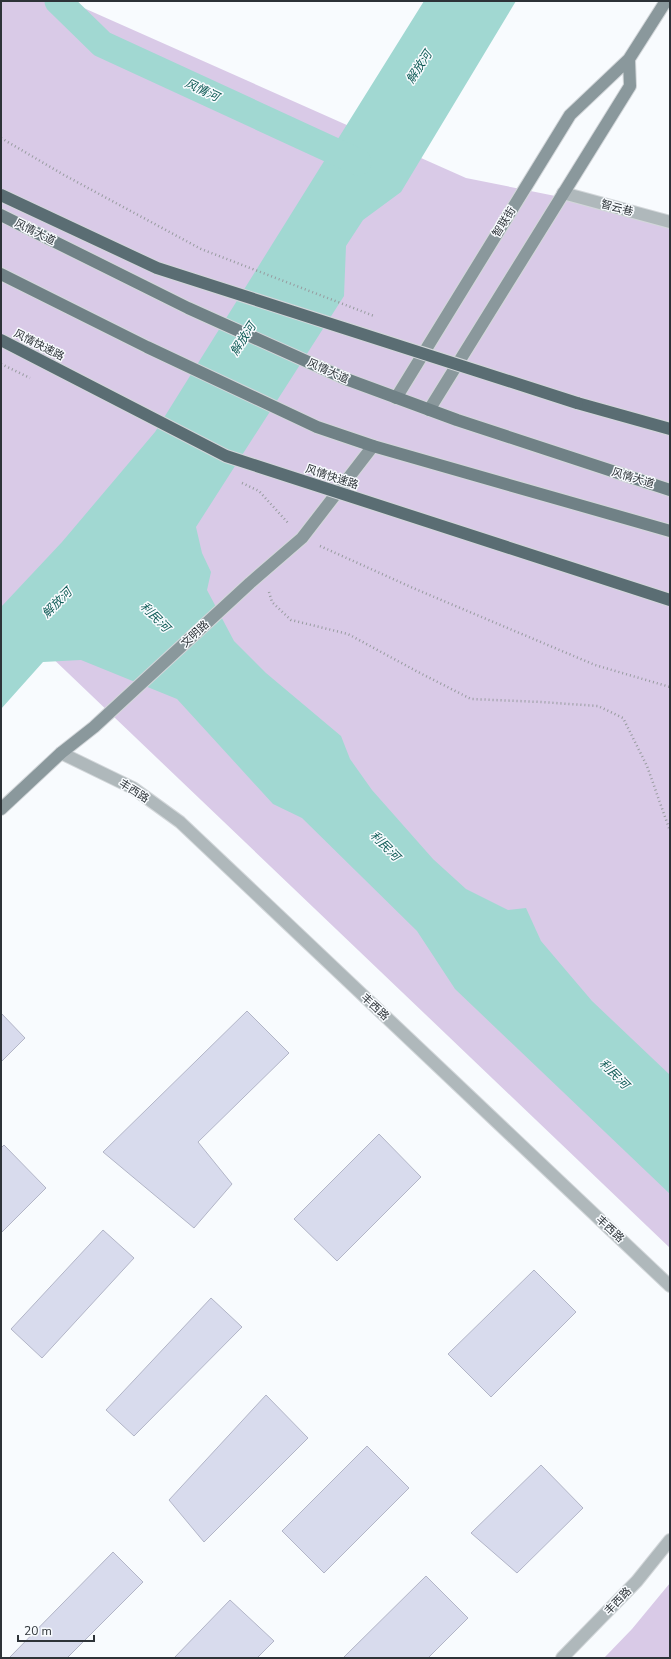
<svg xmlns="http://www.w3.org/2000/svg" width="671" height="1659" viewBox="0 0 671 1659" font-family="'Nunito Sans','Noto Sans SC',sans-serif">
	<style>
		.green { fill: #d9cae7 }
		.water { fill: #a1d8d2 }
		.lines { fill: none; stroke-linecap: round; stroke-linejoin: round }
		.canal { stroke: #a1d8d2; stroke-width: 27 }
		.building { fill: #d8dbed; stroke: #b2b5c7 }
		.street-casing { stroke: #d3d7da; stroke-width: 14 }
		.secondary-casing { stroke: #d3d7da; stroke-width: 14 }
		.primary-casing { stroke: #d3d7da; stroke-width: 14 }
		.highway-casing { stroke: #d3d7da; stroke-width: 14 }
		.path { stroke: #979b9f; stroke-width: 2.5; stroke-dasharray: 1 3; stroke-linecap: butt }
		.street { stroke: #afb8bb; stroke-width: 12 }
		.secondary { stroke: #8a989c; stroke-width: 12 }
		.primary { stroke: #708186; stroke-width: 12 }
		.highway { stroke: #5a6d73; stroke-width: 12 }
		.highway-bridge-casing { stroke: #d3d7da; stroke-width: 14; stroke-linecap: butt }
		.highway-bridge { stroke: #5a6d73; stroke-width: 12 }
		.labels { text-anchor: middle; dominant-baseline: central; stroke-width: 3; stroke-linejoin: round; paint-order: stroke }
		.street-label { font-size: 11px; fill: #2d3338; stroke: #f8fbfe }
		.water-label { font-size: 12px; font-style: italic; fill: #0f5b56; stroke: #f8fbfe }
	</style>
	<rect width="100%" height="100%" fill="#f8fbfe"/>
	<path class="green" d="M1,1h67l398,177 204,41v1029l-669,-639z
		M670,1583v75h-66l28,-29z"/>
	<path class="water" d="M424,1h92l-115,191 -38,28 -17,26 -2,50 -148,231 6,26 9,19 -4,18 27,51 32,32 75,63 9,23 22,31 61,69 33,30 42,21 18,-2 15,33 51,60 78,74v119l-215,-205 -38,-58 -115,-113 -29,-14 -96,-105 -96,-39 -38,2 -42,47v-102l61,-65 93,-110z"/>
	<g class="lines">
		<path class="canal" d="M58,1l44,43 256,118"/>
	</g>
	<path class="building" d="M247,1011l42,42 -91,89 34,42 -38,44 -91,-76z
		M1,1013l24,25 -24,24z
		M379,1134l42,43 -84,84 -43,-42z
		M4,1145l42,43 -45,45v-85z
		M103,1230l31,28 -92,100 -31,-29z
		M534,1270l42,42 -85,85 -43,-43z
		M211,1298l31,29 -108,109 -28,-26z
		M266,1395l42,43 -104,104 -35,-42z
		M367,1446l42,42 -85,85 -42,-42z
		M541,1465l42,43 -66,65 -46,-40z
		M113,1552l30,30 -76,76h-58z
		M426,1576l42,42 -40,40h-85z
		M230,1600l44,41 -17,17h-83z"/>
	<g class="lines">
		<g class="street-casing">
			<path id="street" d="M563,193l107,29
				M61,753l72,35 47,34 490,464
				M562,1658l75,-77 33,-41"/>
		</g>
		<g class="secondary-casing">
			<path id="secondary" d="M396,398l174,-283 59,-56 37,-58
				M429,410l201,-324 -1,-27
				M1,809l60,-56 33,-26 156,-144 52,-45 71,-92"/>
		</g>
		<g class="primary-casing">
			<path id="primary" d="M1,215l187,93 158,71 111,41 213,70
				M1,274l146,73 170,80 56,19 297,85"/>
		</g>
		<g class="highway-casing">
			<path id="highway" d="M577,403l93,26"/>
		</g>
		<path class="path" d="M1,138l63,37 137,74 173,67
			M1,364l29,14
			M242,483l17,8 30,33
			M320,546l93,42 182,77 75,22
			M269,592l3,10 19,18 57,14 70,38 53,27 70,3 57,4 25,12 24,48 23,65"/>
		<use href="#street" class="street"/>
		<use href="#secondary" class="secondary"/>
		<use href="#primary" class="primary"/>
		<use href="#highway" class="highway"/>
		<g class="highway-bridge-casing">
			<path id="highway-bridge" d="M1,195l156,73 420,135
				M1,340l225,116 444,144"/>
		</g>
		<use href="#highway-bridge" class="highway-bridge"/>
	</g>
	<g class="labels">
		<g class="street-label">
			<text transform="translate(617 208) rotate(15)">智云巷</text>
			<text transform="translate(504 222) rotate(-58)">智联街</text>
			<text transform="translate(35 232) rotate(26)">风情大道</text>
			<text transform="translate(39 345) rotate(27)">风情快速路</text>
			<text transform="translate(328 371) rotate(24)">风情大道</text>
			<text transform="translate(332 477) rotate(18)">风情快速路</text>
			<text transform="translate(633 478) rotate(17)">风情大道</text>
			<text transform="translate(195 634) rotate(-43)">文明路</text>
			<text transform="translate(134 791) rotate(32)">丰西路</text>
			<text transform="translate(375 1007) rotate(43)">丰西路</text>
			<text transform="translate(610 1229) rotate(43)">丰西路</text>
			<text transform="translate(618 1601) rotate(-46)">丰西路</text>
		</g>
		<g class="water-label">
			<text transform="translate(419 67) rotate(-57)">解放河</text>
			<text transform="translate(202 90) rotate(25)">风情河</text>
			<text transform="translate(243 339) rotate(-57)">解放河</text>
			<text transform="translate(57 603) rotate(-45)">解放河</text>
			<text transform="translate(155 617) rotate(45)">利民河</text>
			<text transform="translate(385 846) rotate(45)">利民河</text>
			<text transform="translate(614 1074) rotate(45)">利民河</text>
		</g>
	</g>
	<rect width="671" height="1659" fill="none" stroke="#2d3338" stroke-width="4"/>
	<path d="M18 1635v6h76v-6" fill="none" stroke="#2d3338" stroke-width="2"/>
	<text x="24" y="1635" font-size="12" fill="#2d3338" stroke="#f8fbfe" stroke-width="3" paint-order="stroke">20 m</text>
</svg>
